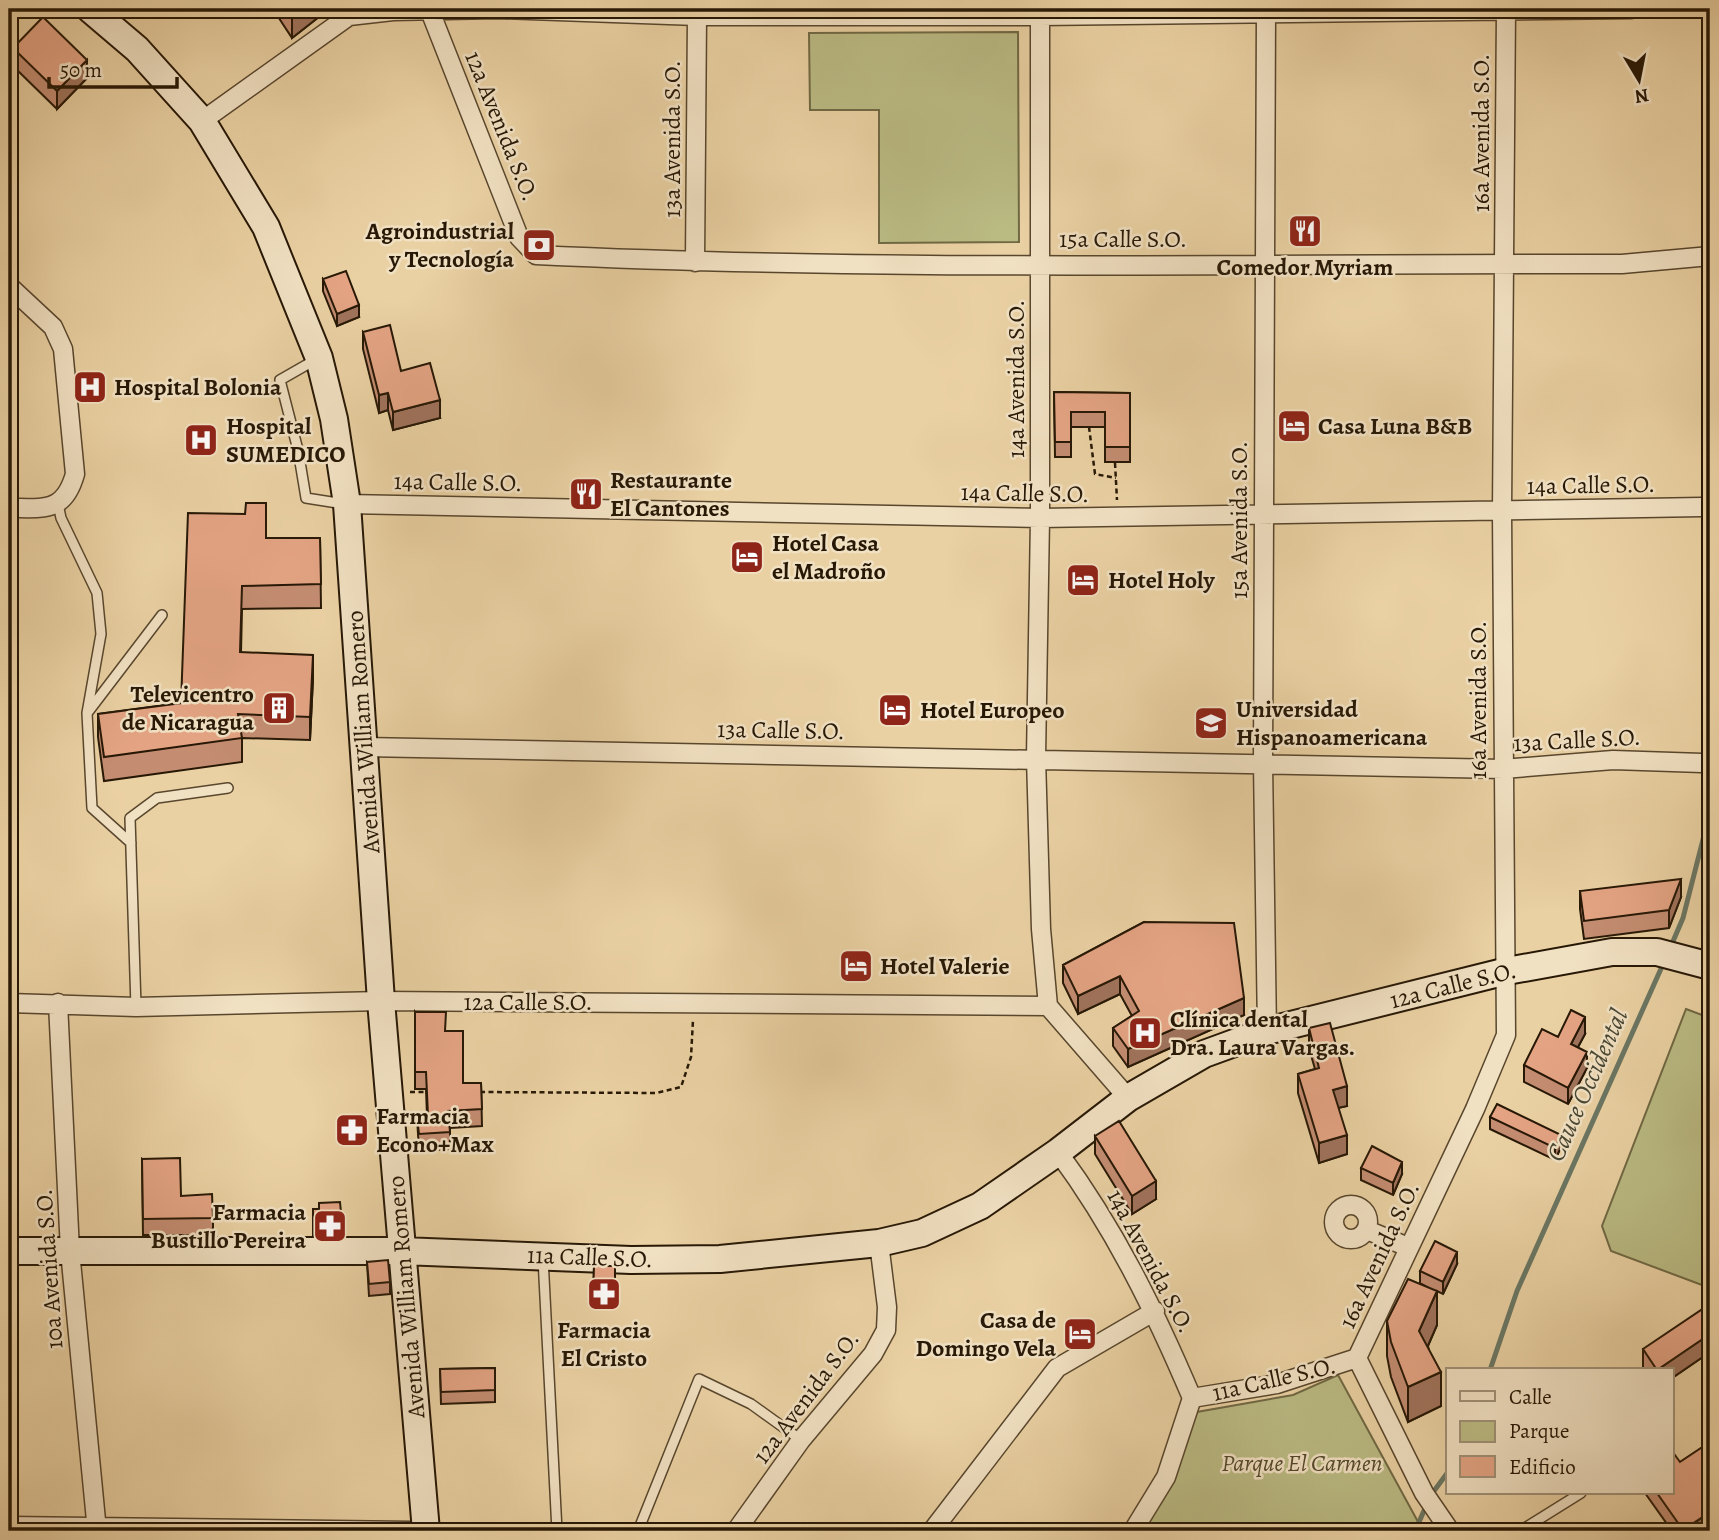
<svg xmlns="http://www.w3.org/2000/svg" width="1719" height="1540" viewBox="0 0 1719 1540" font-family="Alegreya,serif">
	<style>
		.green { fill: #baba83; stroke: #706944; stroke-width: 2 }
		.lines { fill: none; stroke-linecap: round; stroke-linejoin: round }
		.stream { stroke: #6b7764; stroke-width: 5 }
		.lane-casing { stroke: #58462d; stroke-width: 12 }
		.street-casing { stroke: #58462d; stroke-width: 21 }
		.secondary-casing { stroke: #271806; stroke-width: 30 }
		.path { stroke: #271806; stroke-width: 2.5; stroke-dasharray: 5 3.5; stroke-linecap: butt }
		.lane { stroke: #f1e1c3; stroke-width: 9 }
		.street { stroke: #f1e1c3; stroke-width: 18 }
		.secondary { stroke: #f1e1c3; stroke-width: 26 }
		.wall { fill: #c48d72; stroke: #271806; stroke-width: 2 }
		.shaded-wall { fill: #a0735c; stroke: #271806; stroke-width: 2 }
		.building { fill: #e4a484; stroke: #271806; stroke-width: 2 }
		.labels { text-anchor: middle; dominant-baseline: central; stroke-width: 5; stroke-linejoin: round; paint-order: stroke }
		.street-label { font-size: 24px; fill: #271806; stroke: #f1e1c3 }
		.poi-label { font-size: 24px; font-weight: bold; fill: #271806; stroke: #f1e1c3; text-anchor: start }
		.park-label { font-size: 24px; font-style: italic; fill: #53492c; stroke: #f1e1c3 }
		.water-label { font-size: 26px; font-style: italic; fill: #494835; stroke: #f1e1c3 }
	</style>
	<rect width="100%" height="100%" fill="#ead1a3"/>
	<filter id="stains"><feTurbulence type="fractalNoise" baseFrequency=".00286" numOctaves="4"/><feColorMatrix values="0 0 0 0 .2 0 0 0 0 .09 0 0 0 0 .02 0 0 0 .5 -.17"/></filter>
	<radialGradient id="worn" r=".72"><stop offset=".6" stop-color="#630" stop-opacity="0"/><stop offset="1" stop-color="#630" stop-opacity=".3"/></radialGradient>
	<path class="green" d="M1018,32l1,210 -140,1v-133h-69l-1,-77z
		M1686,1009l24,9v270l-99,-37 -9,-25z
		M1338,1375l85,156h-279l53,-119 96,-17z"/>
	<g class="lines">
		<path class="stream" d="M1671,946l12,-28 27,-106
			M1490,1370l27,-79 147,-329
			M1431,1495l17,-23
			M1415,1531l12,-27"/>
		<g class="lane-casing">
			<path id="lane" d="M315,360l-35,20 18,70 8,48 38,6
				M58,504l3,14 36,75 4,41 -14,79 5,95 39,35
				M88,712l74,-97
				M136,1007l-6,-189 27,-20 71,-10
				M543,1258l14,273
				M638,1531l61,-152 52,25 50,36
				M1520,1531l61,-38"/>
		</g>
		<g class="street-casing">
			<path id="street" d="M1040,9v509l-4,240 5,171 7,77 80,92
				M1266,9l-3,754 4,268
				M430,11l89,226 17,18c362,17 724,8 1086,9l88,-8
				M9,13l4,-4
				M202,121l147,-105 44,-5 105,-2 199,7h343l591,-7
				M695,262l2,-246
				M9,286l44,41 10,22 12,125c-11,39 -31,34 -66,34
				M347,504l693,14 662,-11
				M364,747l1139,22 110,-9 89,3
				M9,1003l127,4 245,-6 667,5
				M58,1003l12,248 27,280
				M1058,1152c57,77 97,159 134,246
				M1334 1222a17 17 0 1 1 34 0a17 17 0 1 1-34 0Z
				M1367,1230l41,17
				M1357,1358l118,-249 31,-74 -4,-523 4,-503
				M1357,1358l67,135 26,38
				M1192,1398l85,-14 80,-26
				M9,1526l402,5
				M736,1531l65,-91 72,-86 13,-24 1,-23 -8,-64
				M932,1531l125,-163 98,-57
				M1133,1531l33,-54 26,-79"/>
		</g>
		<g class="secondary-casing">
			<path id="secondary" d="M90,9l47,40 65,72 64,106 53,131 15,61 13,85 34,497 45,530
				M9,1251h393l229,9 89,-1 159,-16 43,-10 58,-27 78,-54 70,-54 76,-44 63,-23 240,-60 105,-19h45l53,14"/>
		</g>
		<path class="path" d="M1089,427l6,47 21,4
			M1115,463l2,37
			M410,1092h18
			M480,1092l176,1 25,-6 10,-30 2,-37"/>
		<use href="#lane" class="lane"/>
		<use href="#street" class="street"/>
		<use href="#secondary" class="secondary"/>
	</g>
	<path class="wall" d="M273,9h56l-37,29z
		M13,48l74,30 -30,31 -44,-43z
		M323,279l36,38 -22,9 -14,-35z
		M363,332l38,39 39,47 -47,12 -5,-20 -9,3 -16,-64z
		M1054,392l76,1v69h-25v-35h-34v30h-16z
		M245,514l21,24h54l1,70 -79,1 -1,43 72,26 -3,62 -68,-2v24l-138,19 -6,-44v-23l83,-11z
		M1580,891l101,6 -12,31 -85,11 -4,-30z
		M1144,922l100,93 -116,52 -15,-21v-18l19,-12 -12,-22 -42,20 -15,-31v-18z
		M415,1012l48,71h18l1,43 -32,2v21l-31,2 -2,-34 10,-1 -1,-27h-11z
		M1309,1028l38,78 -9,2 9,46 -28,9 -21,-70v-19l17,-5 -6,-21z
		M1585,1034l-7,13 9,21 -19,36 -44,-22v-17l34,-28z
		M1490,1117l71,30 -6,13 -65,-31z
		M1095,1136l61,63 -24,15 -37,-60z
		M142,1159l39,37 32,22v17h-70z
		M1361,1168l41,6 -9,21 -32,-15z
		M313,1209h6l23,14v12h-29z
		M367,1262l23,20v12l-21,2z
		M1457,1264l-14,30 -6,-3v34l-9,21 13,60 -33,16 -17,-45 -4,-21v-35l40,-34 -7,-4v-12z
		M594,1266h21v43h-22z
		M1643,1349l67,3 -38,26v-8h-27l-2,-3z
		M1710,1356v37l-6,-5v-24z
		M495,1368v34l-54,2 -1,-35z
		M1710,1442v87l-3,2h-35l-27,-38h27l8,-31z"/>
	<path class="shaded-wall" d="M300,9h29l-37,29v-23z
		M87,60v18l-30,31v-18z
		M359,305v12l-22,9v-12z
		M388,393v17l-9,3v-18z
		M440,400v18l-47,12v-18z
		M313,655v23l-3,62v-23z
		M1681,879v18l-12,31v-18z
		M1120,976v18l-42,20v-18z
		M1244,998v17l-116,52v-18z
		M1585,1017v17l-14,26v-16z
		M1587,1052v16l-19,36v-16z
		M1347,1086v20l-14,3v-19z
		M1347,1135v19l-28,9v-20z
		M1561,1135v12l-6,13v-12z
		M1402,1162v12l-9,21v-12z
		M1156,1181v18l-24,15v-18z
		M1457,1252v12l-14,30v-12z
		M1437,1291v34l-18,41v-35z
		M1710,1334v18l-38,26v-8h-15z
		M1441,1372v34l-33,16v-35z
		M1710,1512v17l-3,2h-24z"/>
	<path class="building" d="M288,9h12l-8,6z
		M43,17l44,43 -30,31 -44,-43z
		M346,271l13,34 -22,9 -14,-35z
		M390,325l11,46 29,-8 10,37 -47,12 -5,-19 -9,2 -16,-63z
		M1054,392l76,1v54h-25v-35h-34v30h-16z
		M246,503h20v35h54l1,46 -79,2 -2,66 73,3 -3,62 -72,-3 4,24 -138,19 -6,-43 83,-11 7,-190 57,1z
		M1681,879l-12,31 -85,11 -4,-30z
		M1144,922l90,1 10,75 -116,51 -15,-21 26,-17 -19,-35 -42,20 -15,-31z
		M1571,1010l14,7 -14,27 16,8 -19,36 -44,-23 18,-36 16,8z
		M415,1012h31l-1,19h18v52h18l1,26 -34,2 2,21 -31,2 -2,-17 11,-1 -2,-44h-11z
		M1330,1023l17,63 -14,4 14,45 -28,8 -21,-69 21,-6 -10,-40z
		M1497,1104l64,31 -6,13 -65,-31z
		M1119,1121l37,60 -24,15 -37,-60z
		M1372,1146l30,16 -9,21 -32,-15z
		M180,1158l1,38 31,-2 1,24 -70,1 -1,-60z
		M340,1202l2,21h-29v-14h6v-6z
		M1435,1241l22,11 -14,30 -23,-11z
		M388,1260l2,22 -21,2 -2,-22z
		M594,1266h21v31h-22z
		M1408,1279l29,12 -18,40 22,41 -33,15 -17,-45 -4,-21z
		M1710,1304v30l-53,36 -14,-21z
		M1710,1356v13l-6,-5z
		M495,1368v22l-54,2 -1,-23z
		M1710,1442v70l-27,18 -26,-37h15v-42l8,11z"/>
	<defs>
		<g id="restaurant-square" transform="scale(1.75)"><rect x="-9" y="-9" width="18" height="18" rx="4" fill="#8f2418" stroke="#f1e1c3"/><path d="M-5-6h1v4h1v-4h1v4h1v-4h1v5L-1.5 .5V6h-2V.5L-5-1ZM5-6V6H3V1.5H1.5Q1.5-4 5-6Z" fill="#fff"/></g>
		<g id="bank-square" transform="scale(1.75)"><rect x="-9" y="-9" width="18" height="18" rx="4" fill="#8f2418" stroke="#f1e1c3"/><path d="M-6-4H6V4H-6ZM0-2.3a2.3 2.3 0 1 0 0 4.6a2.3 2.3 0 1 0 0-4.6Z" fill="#fff"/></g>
		<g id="hospital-square" transform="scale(1.75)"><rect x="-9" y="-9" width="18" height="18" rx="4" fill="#8f2418" stroke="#f1e1c3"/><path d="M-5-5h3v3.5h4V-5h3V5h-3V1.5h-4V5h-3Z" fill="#fff"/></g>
		<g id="hotel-square" transform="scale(1.75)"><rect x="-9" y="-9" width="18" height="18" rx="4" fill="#8f2418" stroke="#f1e1c3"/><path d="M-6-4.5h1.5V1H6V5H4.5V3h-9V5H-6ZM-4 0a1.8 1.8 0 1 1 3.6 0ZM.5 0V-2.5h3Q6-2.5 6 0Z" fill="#fff"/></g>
		<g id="building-square" transform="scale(1.75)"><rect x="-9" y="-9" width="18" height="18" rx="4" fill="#8f2418" stroke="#f1e1c3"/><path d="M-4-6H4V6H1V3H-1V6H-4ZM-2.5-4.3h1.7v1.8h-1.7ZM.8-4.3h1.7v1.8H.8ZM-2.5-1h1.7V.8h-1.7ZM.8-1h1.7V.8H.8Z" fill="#fff"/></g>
		<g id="university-square" transform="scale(1.75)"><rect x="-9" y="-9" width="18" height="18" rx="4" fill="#8f2418" stroke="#f1e1c3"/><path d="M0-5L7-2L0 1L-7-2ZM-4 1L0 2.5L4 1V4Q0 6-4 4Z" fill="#fff"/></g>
		<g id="pharmacy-square" transform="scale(1.75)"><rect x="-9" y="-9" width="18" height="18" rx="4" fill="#8f2418" stroke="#f1e1c3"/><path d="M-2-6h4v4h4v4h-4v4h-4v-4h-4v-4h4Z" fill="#fff"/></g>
	</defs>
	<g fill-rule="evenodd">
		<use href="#restaurant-square" x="1305" y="231"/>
		<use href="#bank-square" x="539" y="245"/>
		<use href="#hospital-square" x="90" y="387"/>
		<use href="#hotel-square" x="1294" y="426"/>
		<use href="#hospital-square" x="201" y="440"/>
		<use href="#restaurant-square" x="586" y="494"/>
		<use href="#hotel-square" x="747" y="557"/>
		<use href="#hotel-square" x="1083" y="580"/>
		<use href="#building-square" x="279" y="708"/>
		<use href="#hotel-square" x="895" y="710"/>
		<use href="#university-square" x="1211" y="723"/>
		<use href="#hotel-square" x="856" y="966"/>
		<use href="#hospital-square" x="1145" y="1033"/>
		<use href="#pharmacy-square" x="352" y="1130"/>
		<use href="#pharmacy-square" x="330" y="1226"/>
		<use href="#pharmacy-square" x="604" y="1294"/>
		<use href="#hotel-square" x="1080" y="1334"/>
	</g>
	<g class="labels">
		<g class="street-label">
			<text transform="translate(502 126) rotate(68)">12a Avenida S.O.</text>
			<text transform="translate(1481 133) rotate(-90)">16a Avenida S.O.</text>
			<text transform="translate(672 139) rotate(-90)">13a Avenida S.O.</text>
			<text x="1123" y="239">15a Calle S.O.</text>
			<text transform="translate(1016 379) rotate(-90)">14a Avenida S.O.</text>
			<text transform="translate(458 482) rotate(1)">14a Calle S.O.</text>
			<text transform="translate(1591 485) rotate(-1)">14a Calle S.O.</text>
			<text transform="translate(1025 493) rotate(1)">14a Calle S.O.</text>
			<text transform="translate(1239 520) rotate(-90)">15a Avenida S.O.</text>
			<text transform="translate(1478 700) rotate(-90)">16a Avenida S.O.</text>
			<text transform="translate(781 730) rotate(1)">13a Calle S.O.</text>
			<text transform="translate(363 732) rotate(-94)">Avenida William Romero</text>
			<text transform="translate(1577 740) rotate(-3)">13a Calle S.O.</text>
			<text transform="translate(1453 985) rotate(-14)">12a Calle S.O.</text>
			<text x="528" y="1002">12a Calle S.O.</text>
			<text transform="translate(1379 1255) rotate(-65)">16a Avenida S.O.</text>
			<text transform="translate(590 1257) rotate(2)">11a Calle S.O.</text>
			<text transform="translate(1151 1261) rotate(62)">14a Avenida S.O.</text>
			<text transform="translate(49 1269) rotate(-94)">10a Avenida S.O.</text>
			<text transform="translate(406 1297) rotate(-95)">Avenida William Romero</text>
			<text transform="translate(1274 1379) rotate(-13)">11a Calle S.O.</text>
			<text transform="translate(806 1397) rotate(-53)">12a Avenida S.O.</text>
		</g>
		<g class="poi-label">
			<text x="514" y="231" text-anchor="end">Agroindustrial<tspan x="514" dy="28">y Tecnología</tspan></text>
			<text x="1305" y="267" text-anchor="middle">Comedor Myriam</text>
			<text x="114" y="387">Hospital Bolonia</text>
			<text x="226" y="426">Hospital<tspan x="226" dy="28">SUMEDICO</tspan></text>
			<text x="1318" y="426">Casa Luna B&amp;B</text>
			<text x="610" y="480">Restaurante<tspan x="610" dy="28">El Cantones</tspan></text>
			<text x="772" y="543">Hotel Casa<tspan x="772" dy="28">el Madroño</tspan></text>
			<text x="1108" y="580">Hotel Holy</text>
			<text x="254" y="694" text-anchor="end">Televicentro<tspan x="254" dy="28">de Nicaragua</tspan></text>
			<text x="1236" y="709">Universidad<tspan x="1236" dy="28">Hispanoamericana</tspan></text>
			<text x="920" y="710">Hotel Europeo</text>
			<text x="880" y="966">Hotel Valerie</text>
			<text x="1170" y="1019">Clínica dental<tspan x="1170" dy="28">Dra. Laura Vargas.</tspan></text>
			<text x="376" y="1116">Farmacia<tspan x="376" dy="28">Econo+Max</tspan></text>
			<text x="306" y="1212" text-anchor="end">Farmacia<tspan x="306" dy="28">Bustillo Pereira</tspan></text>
			<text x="1056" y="1320" text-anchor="end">Casa de<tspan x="1056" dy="28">Domingo Vela</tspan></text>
			<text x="604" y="1330" text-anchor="middle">Farmacia<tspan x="604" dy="28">El Cristo</tspan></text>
		</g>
		<g class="park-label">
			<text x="1302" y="1463">Parque El Carmen</text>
		</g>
		<g class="water-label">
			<text transform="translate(1587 1085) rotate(-66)">Cauce Occidental</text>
		</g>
	</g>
	<rect width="1719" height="1540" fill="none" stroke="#ead1a3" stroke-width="35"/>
	<rect x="10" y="10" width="1698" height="1519" fill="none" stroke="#271806" stroke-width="3.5"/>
	<rect x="18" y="18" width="1684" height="1505" fill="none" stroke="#271806" stroke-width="2"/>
	<rect x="1446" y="1368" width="228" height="126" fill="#f1e1c3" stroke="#a09177" stroke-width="2"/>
	<rect x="1460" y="1391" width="35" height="10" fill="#f1e1c3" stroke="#a09177" stroke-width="2"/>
	<text x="1509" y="1404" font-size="21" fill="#271806">Calle</text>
	<rect x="1460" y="1421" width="35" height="21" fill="#baba83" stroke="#a09177" stroke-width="2"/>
	<text x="1509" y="1438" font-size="21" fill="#271806">Parque</text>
	<rect x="1460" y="1456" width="35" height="21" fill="#e4a484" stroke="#a09177" stroke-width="2"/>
	<text x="1509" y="1474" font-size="21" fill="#271806">Edificio</text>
	<g transform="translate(1639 80) rotate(170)" stroke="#f1e1c3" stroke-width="5" paint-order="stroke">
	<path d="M0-5L12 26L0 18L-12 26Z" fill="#271806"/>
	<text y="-10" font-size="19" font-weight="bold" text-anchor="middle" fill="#271806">N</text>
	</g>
	<path d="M49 77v10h128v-10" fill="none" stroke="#271806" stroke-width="3.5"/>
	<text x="60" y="77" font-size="21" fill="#271806" stroke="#f1e1c3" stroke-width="5" paint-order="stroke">50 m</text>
	<rect width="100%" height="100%" filter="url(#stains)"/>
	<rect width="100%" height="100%" fill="url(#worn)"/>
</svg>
